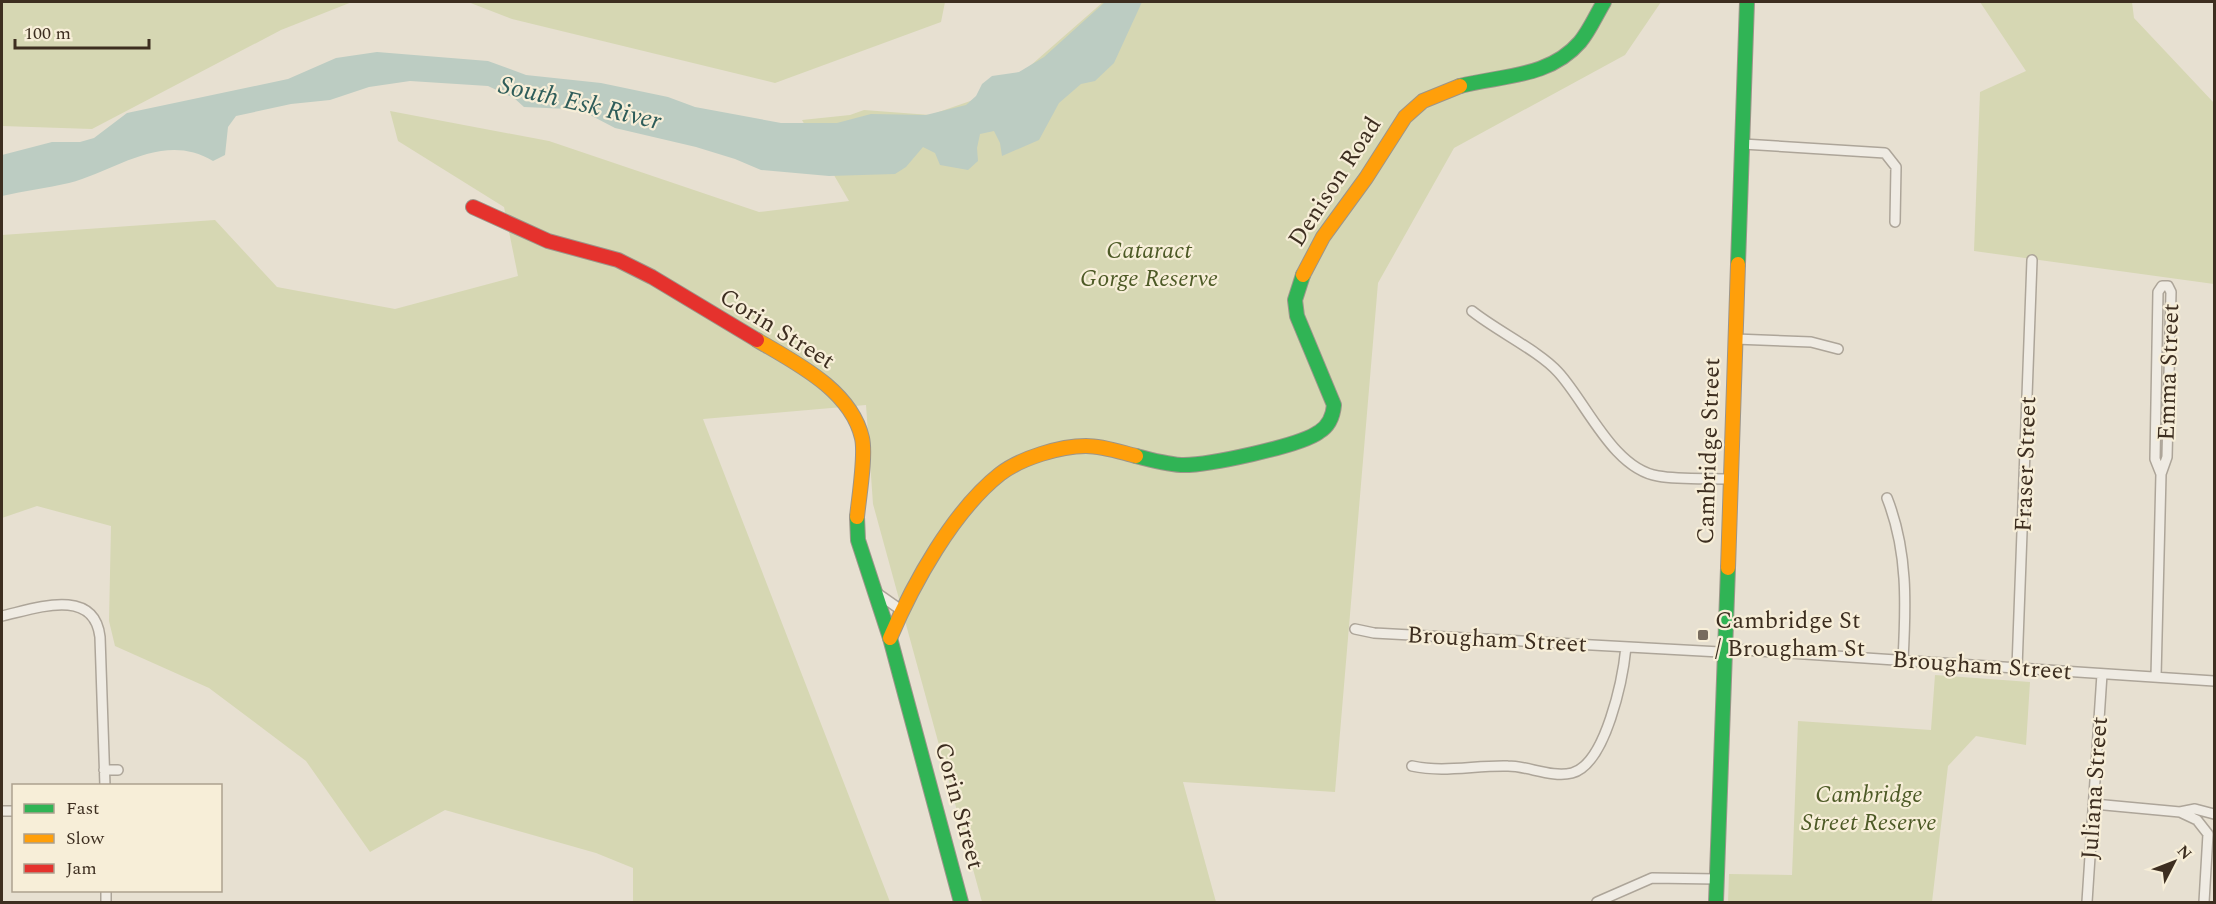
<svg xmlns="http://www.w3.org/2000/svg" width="2216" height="904" viewBox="0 0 2216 904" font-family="Spectral,serif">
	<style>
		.green { fill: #d6d7b3 }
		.water { fill: #bcccc2 }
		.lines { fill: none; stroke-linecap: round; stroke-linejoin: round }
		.street-casing { stroke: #ada599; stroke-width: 12 }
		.fast-casing { stroke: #9c958a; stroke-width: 16 }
		.slow-casing { stroke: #9c958a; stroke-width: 16 }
		.jam-casing { stroke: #9c958a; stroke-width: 16 }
		.street { stroke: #efebe3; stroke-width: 9 }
		.fast { stroke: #30b455; stroke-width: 14 }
		.slow { stroke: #ff9f0a; stroke-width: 14 }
		.jam { stroke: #e5322d; stroke-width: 14 }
		.poi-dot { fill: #786c5e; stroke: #f7eed8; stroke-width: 2 }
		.labels { text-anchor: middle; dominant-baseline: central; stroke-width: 4.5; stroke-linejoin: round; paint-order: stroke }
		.street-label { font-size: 24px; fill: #3d2e20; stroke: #f7eed8 }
		.park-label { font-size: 24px; font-style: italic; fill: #4d5a26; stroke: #f7eed8 }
		.poi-label { font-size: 24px; fill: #3d2e20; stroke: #f7eed8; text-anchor: start }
		.water-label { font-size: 26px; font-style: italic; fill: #2f5d5a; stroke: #f7eed8 }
	</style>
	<rect width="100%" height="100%" fill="#e7e0d1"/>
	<path class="green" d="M2,2h350l-71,28 -189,99 -90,-3z
		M468,2h477l-4,20 -166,61 -263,-64z
		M1103,2h558l-36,53 -171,93 -76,135 -43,509 -152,-10 33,120h-234l-109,-398 -7,-99 -163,14 187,483h-257v-34l-37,-15 -151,-43 -75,42 -64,-91 -97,-73 -94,-42 -6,-25 2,-95 -74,-20 -35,12v-283l213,-15 62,67 118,22 123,-33 -14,-69 -106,-66 -8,-30 159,30 210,71 90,-11 -47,-81 48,-5 14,-5 66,5 46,-16 46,-26z
		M1980,2h152l2,16 80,85v181l-240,-33 6,-159 46,-21z
		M1935,675l95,7 -4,63 -50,-9 -28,30 -16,136h-204l1,-28 63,1 6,-154 133,9z"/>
	<path class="water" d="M1105,2h37l-28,61 -19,18 -14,3 -22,19 -20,37 -37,16 -2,-13 -6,-12 -14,3 -3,14 1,13 -10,9 -28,-5 -5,-12 -12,-6 -17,20 -11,7 -66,2 -68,-6 -26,-11 -39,-12 -81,-19 -25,-13 -21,-6 -45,-2 -10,-9 -26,-12 -78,-5 -41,6 -39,13 -39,4 -55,12 -8,11 -3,28 -12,6c-49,-30 -96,9 -144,22 -22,5 -45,8 -67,13v-41l50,-13h28l14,-4 33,-25 161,-34 48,-21 41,-6 111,9 38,14 75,8 67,14 27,10 86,16h56l34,-9 55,1 40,-10 10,-9 6,-12 10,-8 27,-4 25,-15z"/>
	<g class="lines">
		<g class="street-casing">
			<path id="street" d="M1743,144l142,9 11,14 -1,55
				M1472,311c25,20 67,40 86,61 28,30 55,97 100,104 23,4 49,2 73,3
				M1735,339l76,3 27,7
				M1887,498c21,53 19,107 16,162
				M874,591l27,19
				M2,616c32,-7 92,-30 98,21l5,149
				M1355,629l19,4 346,19 12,-3 27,2 455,30
				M2017,668l15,-408
				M2156,677l5,-203 6,-17 4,-165 -3,-6h-6l-4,6 -3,167 6,15
				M1412,766c32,7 63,-1 96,0 20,0 44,12 64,7 34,-9 51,-95 54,-126
				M104,770h14
				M2094,804l86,8 15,-3 19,5
				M2,811h12
				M2180,812l17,8 11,14 -4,68
				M106,890v12
				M1597,902l55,-24 65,1
				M2087,902l15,-228"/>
		</g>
		<g class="fast-casing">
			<path id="fast" d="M1460,86c42,-11 89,-8 120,-44 10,-12 16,-27 24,-40
				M1738,264l9,-262
				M1136,456c15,4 30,8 45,9 25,1 119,-19 138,-33 10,-6 14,-16 15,-27l-37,-89 -2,-16 8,-25
				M857,517l1,23 32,98 71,264
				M1716,902l12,-334"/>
		</g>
		<g class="slow-casing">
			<path id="slow" d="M1303,275l20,-38 43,-59 39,-61 18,-16 37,-15
				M757,340c39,23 94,50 105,98 4,17 -3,59 -5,79
				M1728,568l10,-304
				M890,638c23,-54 63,-127 110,-164 21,-16 60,-28 86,-28 17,0 34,6 50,10"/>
		</g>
		<g class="jam-casing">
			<path id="jam" d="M473,207l75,34 70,19 34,17 105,63"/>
		</g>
		<use href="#street" class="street"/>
		<use href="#fast" class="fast"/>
		<use href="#slow" class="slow"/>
		<use href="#jam" class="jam"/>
	</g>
	<rect class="poi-dot" x="1697" y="629" width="12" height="12" rx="3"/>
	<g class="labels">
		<g class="street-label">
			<text transform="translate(1335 182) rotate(-57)">Denison Road</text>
			<text transform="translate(777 329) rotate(32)">Corin Street</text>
			<text transform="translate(2169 372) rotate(-88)">Emma Street</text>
			<text transform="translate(1709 451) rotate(-88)">Cambridge Street</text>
			<text transform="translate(2026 464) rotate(-88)">Fraser Street</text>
			<text transform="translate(1497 640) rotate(3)">Brougham Street</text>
			<text transform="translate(1982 666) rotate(4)">Brougham Street</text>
			<text transform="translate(2095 788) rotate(-86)">Juliana Street</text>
			<text transform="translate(959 806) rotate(75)">Corin Street</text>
		</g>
		<g class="park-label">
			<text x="1149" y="251">Cataract<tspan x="1149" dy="28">Gorge Reserve</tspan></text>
			<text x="1869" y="795">Cambridge<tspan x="1869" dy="28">Street Reserve</tspan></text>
		</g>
		<g class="poi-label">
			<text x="1715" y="621">Cambridge St<tspan x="1715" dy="28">/ Brougham St</tspan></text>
		</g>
		<g class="water-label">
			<text transform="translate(580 103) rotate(13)">South Esk River</text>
		</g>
	</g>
	<rect width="2216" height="904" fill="none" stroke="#3d2e20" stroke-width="6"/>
	<rect x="12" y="784" width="210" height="108" fill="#f7eed8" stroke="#ada18e" stroke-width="1.5"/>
	<rect x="24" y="804" width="30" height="9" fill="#30b455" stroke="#ada18e" stroke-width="1.5"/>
	<text x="66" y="814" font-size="18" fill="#3d2e20">Fast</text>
	<rect x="24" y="834" width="30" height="9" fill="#ff9f0a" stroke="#ada18e" stroke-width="1.5"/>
	<text x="66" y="844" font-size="18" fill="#3d2e20">Slow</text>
	<rect x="24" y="864" width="30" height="9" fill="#e5322d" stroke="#ada18e" stroke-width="1.5"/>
	<text x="66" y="874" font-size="18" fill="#3d2e20">Jam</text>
	<g transform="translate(2174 862) rotate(48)" stroke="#f7eed8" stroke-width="4.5" paint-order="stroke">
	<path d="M0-4.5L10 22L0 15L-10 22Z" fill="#3d2e20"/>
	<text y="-9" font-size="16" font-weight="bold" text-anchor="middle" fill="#3d2e20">N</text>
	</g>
	<path d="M15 39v9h134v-9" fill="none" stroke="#3d2e20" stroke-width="3"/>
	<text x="24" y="39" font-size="18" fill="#3d2e20" stroke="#f7eed8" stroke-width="4.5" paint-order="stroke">100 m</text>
</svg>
